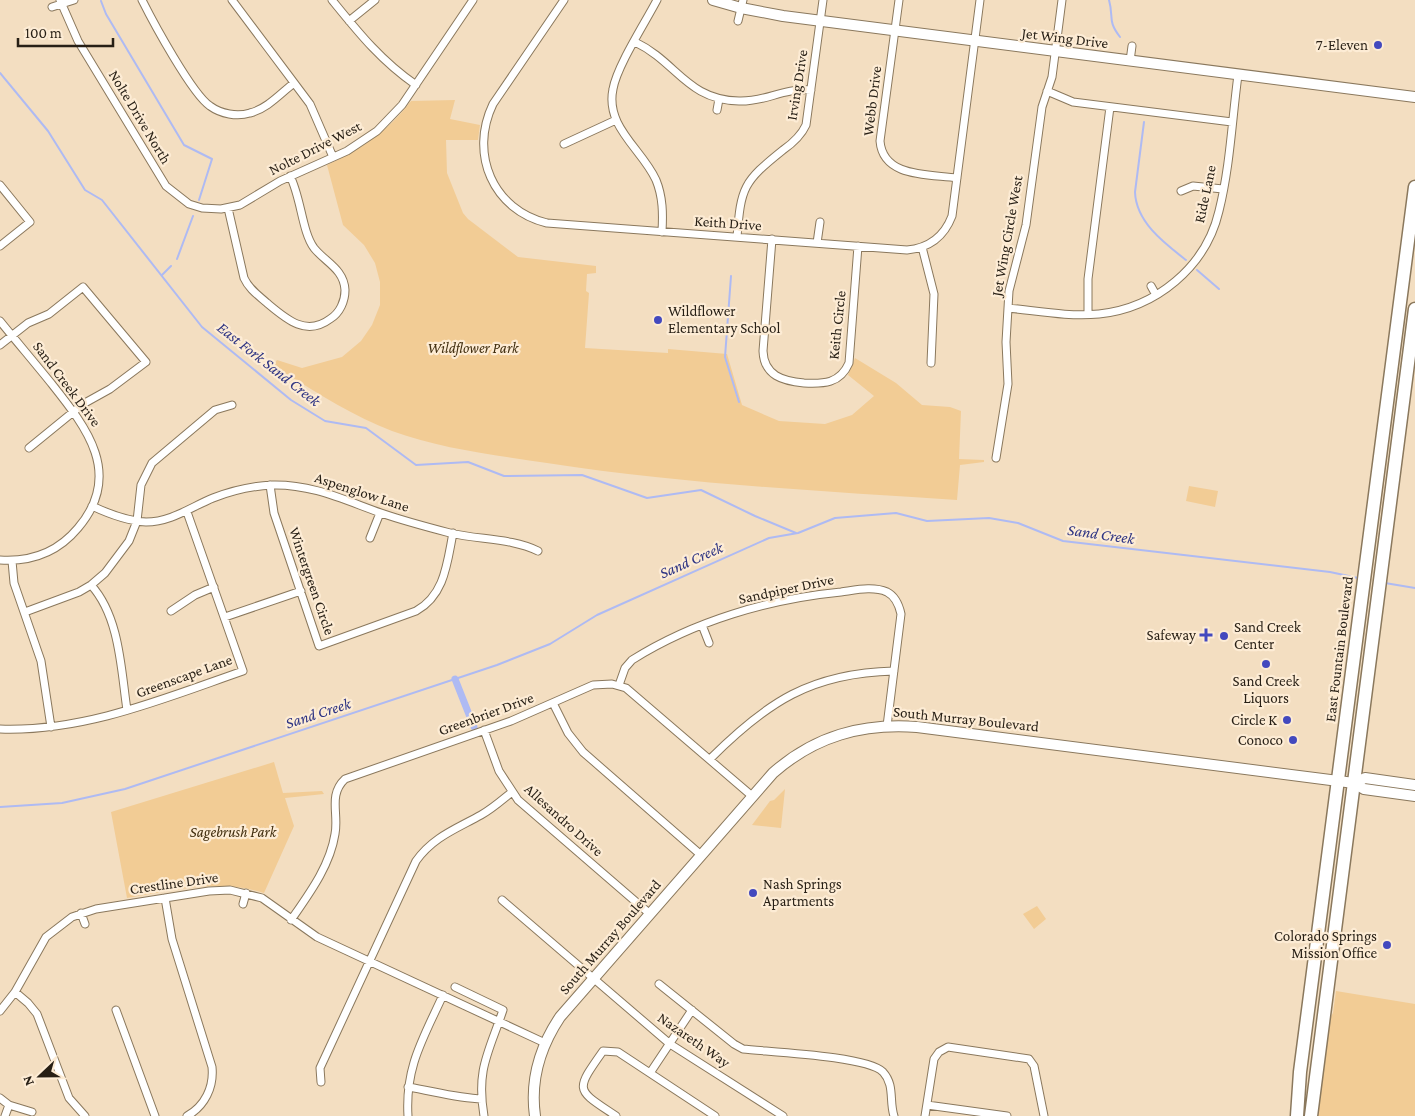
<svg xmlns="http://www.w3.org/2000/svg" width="1415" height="1116" viewBox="0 0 1415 1116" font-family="'Crimson Pro',serif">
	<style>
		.green { fill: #f2cc95 }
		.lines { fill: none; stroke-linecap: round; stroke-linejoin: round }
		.stream { stroke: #aebaf3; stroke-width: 2 }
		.canal { stroke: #aebaf3; stroke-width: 7 }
		.street-casing { stroke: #8a785d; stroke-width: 9 }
		.secondary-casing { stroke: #8a785d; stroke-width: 12 }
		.highway-casing { stroke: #8a785d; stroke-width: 15 }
		.street { stroke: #fff; stroke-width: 7 }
		.secondary { stroke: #fff; stroke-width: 10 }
		.highway { stroke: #fff; stroke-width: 12 }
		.poi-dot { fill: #4349be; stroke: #fdecd5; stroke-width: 2 }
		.labels { text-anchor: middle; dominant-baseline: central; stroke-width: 4.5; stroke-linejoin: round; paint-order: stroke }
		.street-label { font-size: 15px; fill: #271f15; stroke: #fdecd5 }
		.poi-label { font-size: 15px; fill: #271f15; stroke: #fdecd5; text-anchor: end }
		.park-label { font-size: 15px; font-style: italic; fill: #402d0e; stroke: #fdecd5 }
		.water-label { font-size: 16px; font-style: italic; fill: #2e3483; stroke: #fdecd5 }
	</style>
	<rect width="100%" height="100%" fill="#f3dec1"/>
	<path class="green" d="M455,100l-5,19 30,6 -2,15h-32l1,33 16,40 5,6 50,38 78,9v7l-9,1 -1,17 3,2 -4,55 83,5v-4l59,5 15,51 37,16 46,3 27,-9 22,-19 -26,-21 7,-17 41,25 26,22 28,2 11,4 -2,48 25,1v2l-24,3 -3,35c-137,-9 -274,-16 -410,-37 -52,-8 -106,-14 -155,-32 -37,-14 -73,-37 -107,-58l-11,-9 3,-4 25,8 40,-11 19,-16 11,-16 8,-20v-23l-5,-19 -11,-18 -21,-20 -16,-60c35,-16 61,-34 84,-64z
		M1189,486l29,5 -3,16 -29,-6z
		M274,762l9,31 39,-2 2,3 -39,4 9,28 -30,67c-46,-15 -90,-2 -137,5l-16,-86z
		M785,789l-4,39 -29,-3 18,-24 4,-1z
		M1037,906l9,13 -12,10 -11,-15z
		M1336,991l79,13v112h-99l11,-92 6,-11z"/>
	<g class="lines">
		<path class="stream" d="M1109,0c5,18 -2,20 11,37
			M101,1l5,13 78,131 28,14 -13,41
			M0,73l48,58 37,59 17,10 100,127 89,73 34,21 41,7 50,37 52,-3 36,14 78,-1 65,23 54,-8 54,26 41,17
			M1144,122l-9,70c1,30 29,51 51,68
			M177,259l16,-43
			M1197,270l22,19
			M162,275l9,-9
			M731,276l-6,81 14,45
			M1385,583l30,5
			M0,807l62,-4 63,-14 372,-124 53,-21 47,-29 172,-77 29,-5 37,-15 61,-5 31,8 62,-3 29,5 45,18 267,31 28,6"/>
		<path class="canal" d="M455,679l19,48"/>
		<g class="street-casing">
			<path id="street" d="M60,0l18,41 88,145 23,18 13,4 19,1 19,-4 40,-24 67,-30 30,-20 25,-26 71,-105
				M142,0c11,22 50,94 68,106 11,8 27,11 40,7 17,-4 31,-20 44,-30
				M232,0l78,104 23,53
				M332,0c26,32 49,61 84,85
				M564,0l-71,104c-24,50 0,106 54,119l360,27c22,-2 37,-13 45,-34l28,-216
				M657,0c-12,23 -40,66 -44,89 -8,38 29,60 43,91 7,17 7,34 6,52
				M899,0l-19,141c3,37 49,33 77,37
				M52,7l22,-7
				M349,21l26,-21
				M738,21l5,-21
				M635,42c42,20 52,58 104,59 27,1 43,-13 72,-11
				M1130,61l2,-15
				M1047,91l26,11 159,20
				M717,110l2,-11
				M564,144l52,-24
				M0,185l30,37 -30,24
				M1181,191l12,-5 30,3
				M228,208l16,70c5,11 14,17 23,25 19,16 39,34 63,16 10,-6 15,-18 15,-29 -1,-21 -20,-28 -31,-42 -12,-16 -13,-51 -24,-72
				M737,237c4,-50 6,-55 46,-87 10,-7 18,-14 23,-25l17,-125
				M772,239l-9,112c1,25 20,30 41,32 19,1 36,1 45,-20l9,-117
				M817,243l3,-21
				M922,247l12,47 -3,69
				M1151,286l5,9
				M1008,308c30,3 61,9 91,6 57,-6 107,-47 120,-103 11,-44 13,-91 19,-136
				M1088,314v-35l22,-172
				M0,321c17,21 34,41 51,62 35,44 73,91 27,145 -20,24 -47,34 -78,32
				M0,345l28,-22 21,-9 34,-27 63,75 -36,27 -27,15 -54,44
				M996,458l12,-74 -2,-42 3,-51 17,-66 16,-118 10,-30 10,-77
				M270,485l4,28 45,133 97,-35c29,-16 31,-48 37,-78
				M92,506c17,8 35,15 54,16 25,0 45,-15 67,-24 18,-7 39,-12 59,-13 40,-1 72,15 109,28 23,8 46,14 69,20 29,7 62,5 88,18
				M370,538l10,-25
				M12,561l2,22 27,78 10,66
				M91,585c29,32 30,85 36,125
				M171,611l24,-16 19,-8
				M25,612l54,-20 12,-7 14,-12 24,-32 8,-20 4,-36 11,-22 63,-53 17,-5
				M225,617l76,-26
				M702,625l7,18
				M619,685l6,-17 7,-8c62,-39 137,-61 209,-68 15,-2 32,-6 46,0 8,4 12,13 14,22l-14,112
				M553,703l15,30 15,19 118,103
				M0,729c85,3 165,-31 243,-58l-56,-159
				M484,730l15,41 19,29 132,114
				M710,759c57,-57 101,-86 184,-88
				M165,898l7,41 40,128c2,20 -7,39 -25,49
				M502,900l168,144 113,72
				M243,904l3,-11
				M81,913l4,11
				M291,920c18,-26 39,-54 44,-86 4,-20 -7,-39 10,-55l166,-58 82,-36 19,-1 14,4 126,108
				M659,984l75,60 9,5c27,3 124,7 140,23 12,13 6,29 11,44
				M455,987l48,23c-14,42 -27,59 -19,106
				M15,992l13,11 9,11 32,84 16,18
				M116,1010l39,106
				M0,1011l15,-19 31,-55 26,-20 24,-8 113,-18 21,-1 32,8 55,39 228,106
				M650,1073l42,-63
				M321,1082l-1,-14 96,-207c17,-24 40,-32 65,-46 11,-6 21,-15 31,-23
				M408,1087c25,4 48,11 74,12
				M0,1098l9,7 23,7
				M927,1105l80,11
				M5,1116l4,-11
				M408,1116c-3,-49 15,-77 35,-121
				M616,1116c-40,-27 -42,-24 -13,-65l15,1 97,64
				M925,1116l9,-57 5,-7 9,-5 81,12 5,7 10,50"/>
		</g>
		<g class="secondary-casing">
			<path id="secondary" d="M713,0l28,8 42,8 632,81
				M1354,783l11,-5 50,7
				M535,1116c-5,-36 5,-69 25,-99l213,-244c42,-37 89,-50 144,-46l437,56 10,6 51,7"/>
		</g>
		<g class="highway-casing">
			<path id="highway" d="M1297,1116l3,-44 115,-885
				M1311,1116l104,-807"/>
		</g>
		<use href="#street" class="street"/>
		<use href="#secondary" class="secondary"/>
		<use href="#highway" class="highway"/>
	</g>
	<g class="poi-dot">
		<circle cx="1378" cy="45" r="5"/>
		<circle cx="658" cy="320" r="5"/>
		<path d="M1203.5 627.5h5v5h5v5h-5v5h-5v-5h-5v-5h5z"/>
		<circle cx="1224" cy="636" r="5"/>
		<circle cx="1266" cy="664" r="5"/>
		<circle cx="1287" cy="720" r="5"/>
		<circle cx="1293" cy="740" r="5"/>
		<circle cx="753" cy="893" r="5"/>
		<circle cx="1387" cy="945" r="5"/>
	</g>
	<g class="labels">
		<g class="street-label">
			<text transform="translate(1065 38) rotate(7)">Jet Wing Drive</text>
			<text transform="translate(797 85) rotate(-81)">Irving Drive</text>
			<text transform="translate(872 101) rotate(-83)">Webb Drive</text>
			<text transform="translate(140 117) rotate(59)">Nolte Drive North</text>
			<text transform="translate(315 148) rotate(-27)">Nolte Drive West</text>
			<text transform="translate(1205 194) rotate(-78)">Ride Lane</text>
			<text transform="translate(728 223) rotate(4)">Keith Drive</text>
			<text transform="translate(1007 236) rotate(-80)">Jet Wing Circle West</text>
			<text transform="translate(837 325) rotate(-84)">Keith Circle</text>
			<text transform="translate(67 384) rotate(53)">Sand Creek Drive</text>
			<text transform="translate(362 492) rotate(18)">Aspenglow Lane</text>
			<text transform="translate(312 581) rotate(71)">Wintergreen Circle</text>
			<text transform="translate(786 589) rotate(-12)">Sandpiper Drive</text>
			<text transform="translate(1339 649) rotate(-83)">East Fountain Boulevard</text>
			<text transform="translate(184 676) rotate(-20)">Greenscape Lane</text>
			<text transform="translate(486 714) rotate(-20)">Greenbrier Drive</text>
			<text transform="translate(966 719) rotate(6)">South Murray Boulevard</text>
			<text transform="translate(564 820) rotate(42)">Allesandro Drive</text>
			<text transform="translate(174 883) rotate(-8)">Crestline Drive</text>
			<text transform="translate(610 937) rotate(-49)">South Murray Boulevard</text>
			<text transform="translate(694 1040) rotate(35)">Nazareth Way</text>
		</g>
		<g class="poi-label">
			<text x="1368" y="45">7-Eleven</text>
			<text x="668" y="311" text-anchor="start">Wildflower<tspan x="668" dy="17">Elementary School</tspan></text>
			<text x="1234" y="627" text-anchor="start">Sand Creek<tspan x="1234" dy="17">Center</tspan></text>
			<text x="1196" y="635">Safeway</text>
			<text x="1266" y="681" text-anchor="middle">Sand Creek<tspan x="1266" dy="17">Liquors</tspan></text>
			<text x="1277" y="720">Circle K</text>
			<text x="1283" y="740">Conoco</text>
			<text x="763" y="884" text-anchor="start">Nash Springs<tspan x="763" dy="17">Apartments</tspan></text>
			<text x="1377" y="936">Colorado Springs<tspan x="1377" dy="17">Mission Office</tspan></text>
		</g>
		<g class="park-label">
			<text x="473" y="348">Wildflower Park</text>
			<text x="233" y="832">Sagebrush Park</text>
		</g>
		<g class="water-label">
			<text transform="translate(269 364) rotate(38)">East Fork Sand Creek</text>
			<text transform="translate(1101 534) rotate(8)">Sand Creek</text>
			<text transform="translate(691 560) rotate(-24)">Sand Creek</text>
			<text transform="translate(318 713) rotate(-18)">Sand Creek</text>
		</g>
	</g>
	<g transform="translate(40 1076) rotate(248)" stroke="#fdecd5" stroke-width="4" paint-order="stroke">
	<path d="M0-4L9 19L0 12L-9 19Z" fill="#271f15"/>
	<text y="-8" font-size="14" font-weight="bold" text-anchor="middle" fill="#271f15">N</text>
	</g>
	<path d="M18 38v8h95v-8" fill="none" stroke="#271f15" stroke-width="2.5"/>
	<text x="25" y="38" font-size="15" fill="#271f15" stroke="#fdecd5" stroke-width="4" paint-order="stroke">100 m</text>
</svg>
